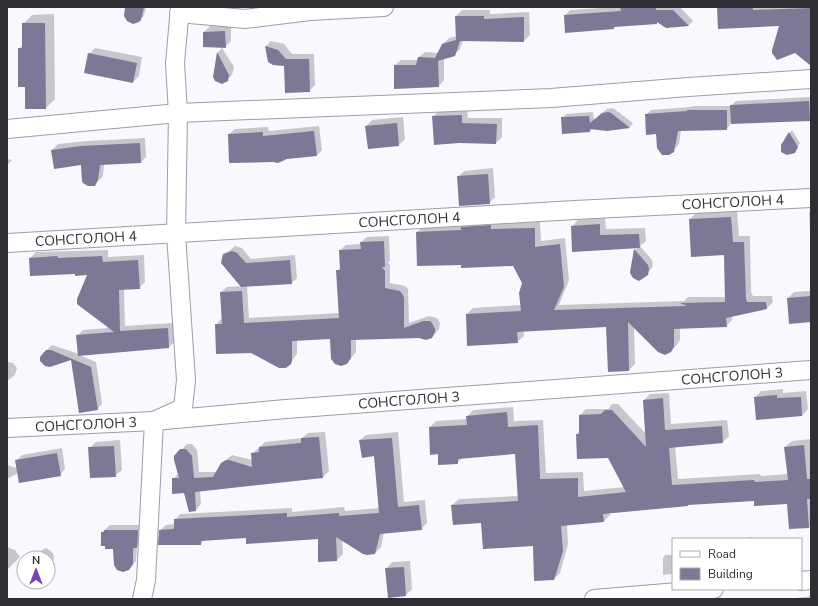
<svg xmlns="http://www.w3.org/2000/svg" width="818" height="606" viewBox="0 0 818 606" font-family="'Nunito Sans',sans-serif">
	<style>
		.shadow { fill: #0003 }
		.building { fill: #7c7895 }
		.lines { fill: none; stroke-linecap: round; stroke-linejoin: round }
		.minor-casing { stroke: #9b9ea4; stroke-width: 20 }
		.minor { stroke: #fff; stroke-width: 18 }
		.labels { text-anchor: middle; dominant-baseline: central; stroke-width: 4; stroke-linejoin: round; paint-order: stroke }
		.street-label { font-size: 14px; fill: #2e2f32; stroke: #fff }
	</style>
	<rect width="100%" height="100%" fill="#f7f9ff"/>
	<path class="shadow" d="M129,7h17l-2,9 -6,5z
		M616,7h64l13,14 -4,4 -23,2 -8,-5 -2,1 -39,3 -3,2 -49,-12 5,-6z
		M718,7h93v53l-31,-35z
		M462,10h28v4l39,-2 1,23 -6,6 -61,-1 -3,9 -6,6 -10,3v22l-5,6 -44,-21 6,-5h17l1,-3 6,-5 14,1 4,-9 6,-6 8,-2 -1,-20z
		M54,14l1,85 -9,9 -20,-22 -7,-37 4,-5v-20l9,-9z
		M210,26h21v15l-6,6 -21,-15z
		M271,41l13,3 8,10h22l1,31 -6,6 -43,-45z
		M95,48l47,9 -3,19 -6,6 -44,-28z
		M222,48l12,19 -2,8 -5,5 -13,-3 4,-25z
		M811,97v23l-80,3 -4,6 -46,1 -2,14 -8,9 -25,-38 5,-5 40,-3 2,-1h38l5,-5z
		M613,108l20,15 -3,4 -20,3 -17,-1 -3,2 -28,-13 4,-4 27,-2 1,8 13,-11z
		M467,109l1,9h34v19l-6,6 -37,-1 -26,-25 6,-6z
		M403,117l2,22 -6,6 -33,-19 6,-6z
		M319,126l3,24 -6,6 -87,-22 6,-5 33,-2 1,4z
		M792,130l8,13 -6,9 -12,-7z
		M145,138l1,19 -5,5 -37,2 -1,12 -9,9 -12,-21 -30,-14 6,-6 29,-3z
		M7,159l5,1 -5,5z
		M493,168l2,29 -6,6 -31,-26 6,-6z
		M737,211l2,25h11l1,56 2,4h19l1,6 -6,6 -35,8v4l-6,6 -46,2v12l-3,5 -7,6 -36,-24 1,37 -6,6 -22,-44 -84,4 1,6 -7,6 -50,-28 6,-6 48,-3 2,-22 -10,-18h-95l-1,-33 7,-6 116,-4 1,19 24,-3 4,42 -10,25 125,-4 4,-4h38l-1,-43 -35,-35 6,-6z
		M811,211v42l-2,-40z
		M605,218l1,11 39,-1 1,13 -6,5 12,14 1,6 -8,11 -13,-2 -2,-5 5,-20 3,-3 -66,-21 6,-6z
		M389,236l1,25 -2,1 2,3v18l15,3 3,3 1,34 20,-7 8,2 3,5 -1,6 -7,8 -76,2v13l-9,11 -16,-25 -34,2v14l-6,8 -75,-37 5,-6h2l-2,-27 6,-5 15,-1 -18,-31 11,-9 7,2 9,11 44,-4 2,23 -5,5 -45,3 2,32 90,-5 -2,-42 4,-4 -1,-17 6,-5 15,-1v-2l6,-5z
		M108,250v7l36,-2 1,27 -6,6 -15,1 1,37 48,-3 2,18 -6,6 -90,8 17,7 6,42 -5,5 -25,-50 -31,2 1,-6 10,-10 27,9 -2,-18 6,-6 26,-2 -21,-54 -12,-1 -46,-15 6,-6z
		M811,291v30l-23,-23 6,-6z
		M8,362l5,1 4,5 -2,7 -8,6v-18z
		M783,389v4l23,-2 2,18 -6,7 -47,-19 6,-6z
		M669,393l2,31 56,-4 2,16 -6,6 -48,4 3,33 82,-5 1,2 27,-2 -3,-27 7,-6 19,-2v88l-22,1 -1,-25 -33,-3 -66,4 -1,1 -78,7v3l-6,6 -37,4 1,19 -8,29 -6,6 -20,-34 -52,-23 -30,-17 7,-6 59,-3 -2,-43 -54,5 -5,5 -18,-10 -9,-26 6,-6 31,-2v-2l6,-7 40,-3 1,14 29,-1 3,53 37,-1 1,19 40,-4 -15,-31 -32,-22 3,-3v-16l6,-6h22l4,-5h6l29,31 -3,-35 6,-6z
		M325,432l4,39 -6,6 -123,13 1,14 -5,6 -12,-18 -11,-13 6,-6 2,-23 6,-6h5l5,6 2,22h18l4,-8 11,-9 20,5v-6l13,-12 37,-4 6,-5z
		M398,432l6,70 21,-2 2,23 -6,6 -37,3 -3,15 -6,6 -33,-14 1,15 -6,6 -19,-22 -71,-1 -43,3 -3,4 -41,-14 6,-5 9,-1v-4l5,-6 112,-6v4l52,-5 1,4 34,-3 -4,-53 -15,-15 6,-5z
		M120,440l2,30 -7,6 -25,-28 6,-6z
		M62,448l3,21 -5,6 -42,-2 -11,6v-14l10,3 -1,-7 6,-6z
		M110,525h32v17l-5,5 -1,14 -7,8 -27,-37z
		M753,537v1l-14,1z
		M7,547l8,3 5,7 -13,13z
		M46,548l7,5 1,6 -6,8v-9h-15l5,-6z
		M665,555h8v19l-10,1v-17z
		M410,561l2,28 -6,6 -20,-26 6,-7z
		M811,596v3h-15v-1z"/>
	<path class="building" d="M125,7h19l-3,13 -2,2 -6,2 -6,-3 -3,-5z
		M620,7h36v3h17l16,16 -23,2 -9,-6v2l-43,3v2l-49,4 -1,-18 57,-4z
		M717,7h36v3l58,-2v58l-16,-13 -18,7 -5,-7v-3l7,-24 -61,3z
		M455,16h29v3l40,-2v25l-64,-1 -5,15 -17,5 1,26 -45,2v-24h22l2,-8 17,1 7,-14 14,-4z
		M22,23h23l1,86h-21v-22h-7v-39h4z
		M225,31l1,17 -23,-1v-15z
		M265,46l13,4 8,9h23l1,33 -25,1 -1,-27 -11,-1 -5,-3z
		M217,52l12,23 -1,6 -6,3 -7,-3 -2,-4z
		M88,53l49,10 -4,20 -49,-10z
		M809,101l1,20 -79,3 -1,-19z
		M687,110h40v20l-49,1 -4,21 -5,3h-7l-5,-7 -1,-14 -10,1 -1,-21 42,-3z
		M608,112l3,1 19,15 -23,3 -17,-2v3l-28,2 -1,-17 28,-1 1,7 12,-10z
		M462,115v8l35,1 -1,20 -37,-1 -25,2 -2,-29z
		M397,123l2,23 -31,3 -3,-23z
		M314,131l3,25 -30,3 -9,4 -5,-1 -44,1 -1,-29 35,-2v4z
		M789,132l9,15 -3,6 -8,2 -6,-3v-7z
		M140,143l1,20 -41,2 -2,15 -3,6h-7l-5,-3 -1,-2 -1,-16 -27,4 -3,-19 30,-4z
		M488,174l2,30 -31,2 -2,-30z
		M731,217l2,25h11l2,57 1,3h19l1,7 -41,9 1,9 -53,2v18l-3,5 -6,3 -7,-3 -30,-30 1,49 -21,1 -2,-45 -89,5 1,11 -51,3 -1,-32 55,-3 -2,-18 3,-10 -9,-17 -52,2v-3l-44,1 -1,-34 45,-2v-3l30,-2v4l44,-1v19l25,-3 4,43 -10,23 133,-4 -7,-3 45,-1 -1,-47 -33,2 -2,-38z
		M600,224v11l39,-1 1,14 -68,4 -1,-26z
		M384,241l1,26h-3l3,4v17l15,3 3,4 1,3v30l19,-7h7l2,2 3,6v3l-3,6 -6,2 -7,-2 -68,2v18l-4,6 -6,2 -6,-2 -4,-5 -1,-20 -38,2v20l-1,3 -5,4h-7l-28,-15 -35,1 -1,-30h7l-2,-32 22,-1 2,32 95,-5 -3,-48h4l-1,-20 22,-1 -1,-7z
		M634,249l14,16 1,4 -1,6 -9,6 -6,-3 -3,-5z
		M232,251l5,2 9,10 44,-3 2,24 -51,3 -20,-24 2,-9z
		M57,256l1,2 44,-2 1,6 35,-2 2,29 -21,1 1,41 48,-3 1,20 -91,8 -2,-21 38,-3 -37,-28v-5l10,-24 -12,1v-2l-45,2 -1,-18z
		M811,296v26l-22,2 -2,-26z
		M46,350h5l40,17 7,43 -19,3 -8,-53 -21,7 -5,-1 -5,-5v-4z
		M777,395v3l24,-1 1,19 -46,4 -2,-23z
		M663,398l2,32 57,-4 1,17 -54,5 3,37 82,-5 1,2 33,-2 -4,-33 20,-2 3,34h4v20h-4l2,29 -20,1 -2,-25 -33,2v-5l-66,4v1l-85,8 1,8 -43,4 2,25 -9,29 -20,1 -1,-35 -50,3 -2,-26 -28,2 -2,-20 67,-4 -3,-47 -57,5v5l-20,1v-11l-8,1 -1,-28 38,-2 -1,-9 41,-4 1,15 30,-2 2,54 38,-1v19l48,-5 -18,-34 -31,1 -1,-25h3v-19l22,-1 4,-4h7l34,37 -3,-47z
		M319,437l4,41 -128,14 1,19 -7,1 -5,-19 -12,1v-16h7l-5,-18v-4l6,-7h6l6,7 2,22 19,-1 8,-14 5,-3h3l23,7 -1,-14 8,-1v-5l42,-4v-5z
		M392,438l6,69 21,-2 3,25 -42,4 -5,20 -8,1 -4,-1 -27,-17 1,24 -19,1v-23l-72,5v-6l-45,3v4h-43l1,-15 15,-1v-10l113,-6v4l52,-4v3l40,-3 -5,-57 -12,2 -3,-18z
		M114,446l2,31 -26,1 -2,-31z
		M57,453l4,23 -42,7 -4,-23z
		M104,530h33l1,1 -1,17h-4v16l-4,6 -6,2 -6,-2 -3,-5 -1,-16h-8v-3h-4v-14h3z
		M404,567l2,29 -18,2 -3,-30z"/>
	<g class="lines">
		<g class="minor-casing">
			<g id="minor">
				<path d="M179,13l66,6 65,-8 74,-4"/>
				<path d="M7,129l171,-16 373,-15 137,-11 123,-8"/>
				<path id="s1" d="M7,243l568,-33 236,-12"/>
				<path id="s2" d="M7,428l147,-7 132,-12 525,-39"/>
				<path d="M801,581l10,-1"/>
				<path d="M142,599l4,-19 8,-159 29,-13 3,-28 -10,-146 2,-121 -3,-50 5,-56"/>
				<path d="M594,599l120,-10"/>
			</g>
		</g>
		<use href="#minor" class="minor"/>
	</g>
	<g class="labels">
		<g class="street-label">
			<text stroke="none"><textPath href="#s1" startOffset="727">СОНСГОЛОН 4</textPath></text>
			<text stroke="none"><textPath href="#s1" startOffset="403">СОНСГОЛОН 4</textPath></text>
			<text stroke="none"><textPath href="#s1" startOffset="79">СОНСГОЛОН 4</textPath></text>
			<text stroke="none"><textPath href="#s2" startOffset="727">СОНСГОЛОН 3</textPath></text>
			<text stroke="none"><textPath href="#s2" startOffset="403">СОНСГОЛОН 3</textPath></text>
			<text stroke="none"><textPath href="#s2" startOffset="79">СОНСГОЛОН 3</textPath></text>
		</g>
	</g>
	<rect width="818" height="606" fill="none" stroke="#2e2f32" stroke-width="16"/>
	<rect x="672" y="538" width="130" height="52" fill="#ffffff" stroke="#abacad"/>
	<rect x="680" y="551" width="20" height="6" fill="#ffffff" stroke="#abacad"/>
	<text x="708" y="558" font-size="12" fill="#2e2f32">Road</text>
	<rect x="680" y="568" width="20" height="12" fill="#7c7895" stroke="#abacad"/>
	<text x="708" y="578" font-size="12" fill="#2e2f32">Building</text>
	<g transform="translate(36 570)"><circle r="19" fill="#ffffff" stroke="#abacad"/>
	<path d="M0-3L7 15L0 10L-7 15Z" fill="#7b41b7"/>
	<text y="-6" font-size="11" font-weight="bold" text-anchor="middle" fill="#2e2f32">N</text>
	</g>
</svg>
